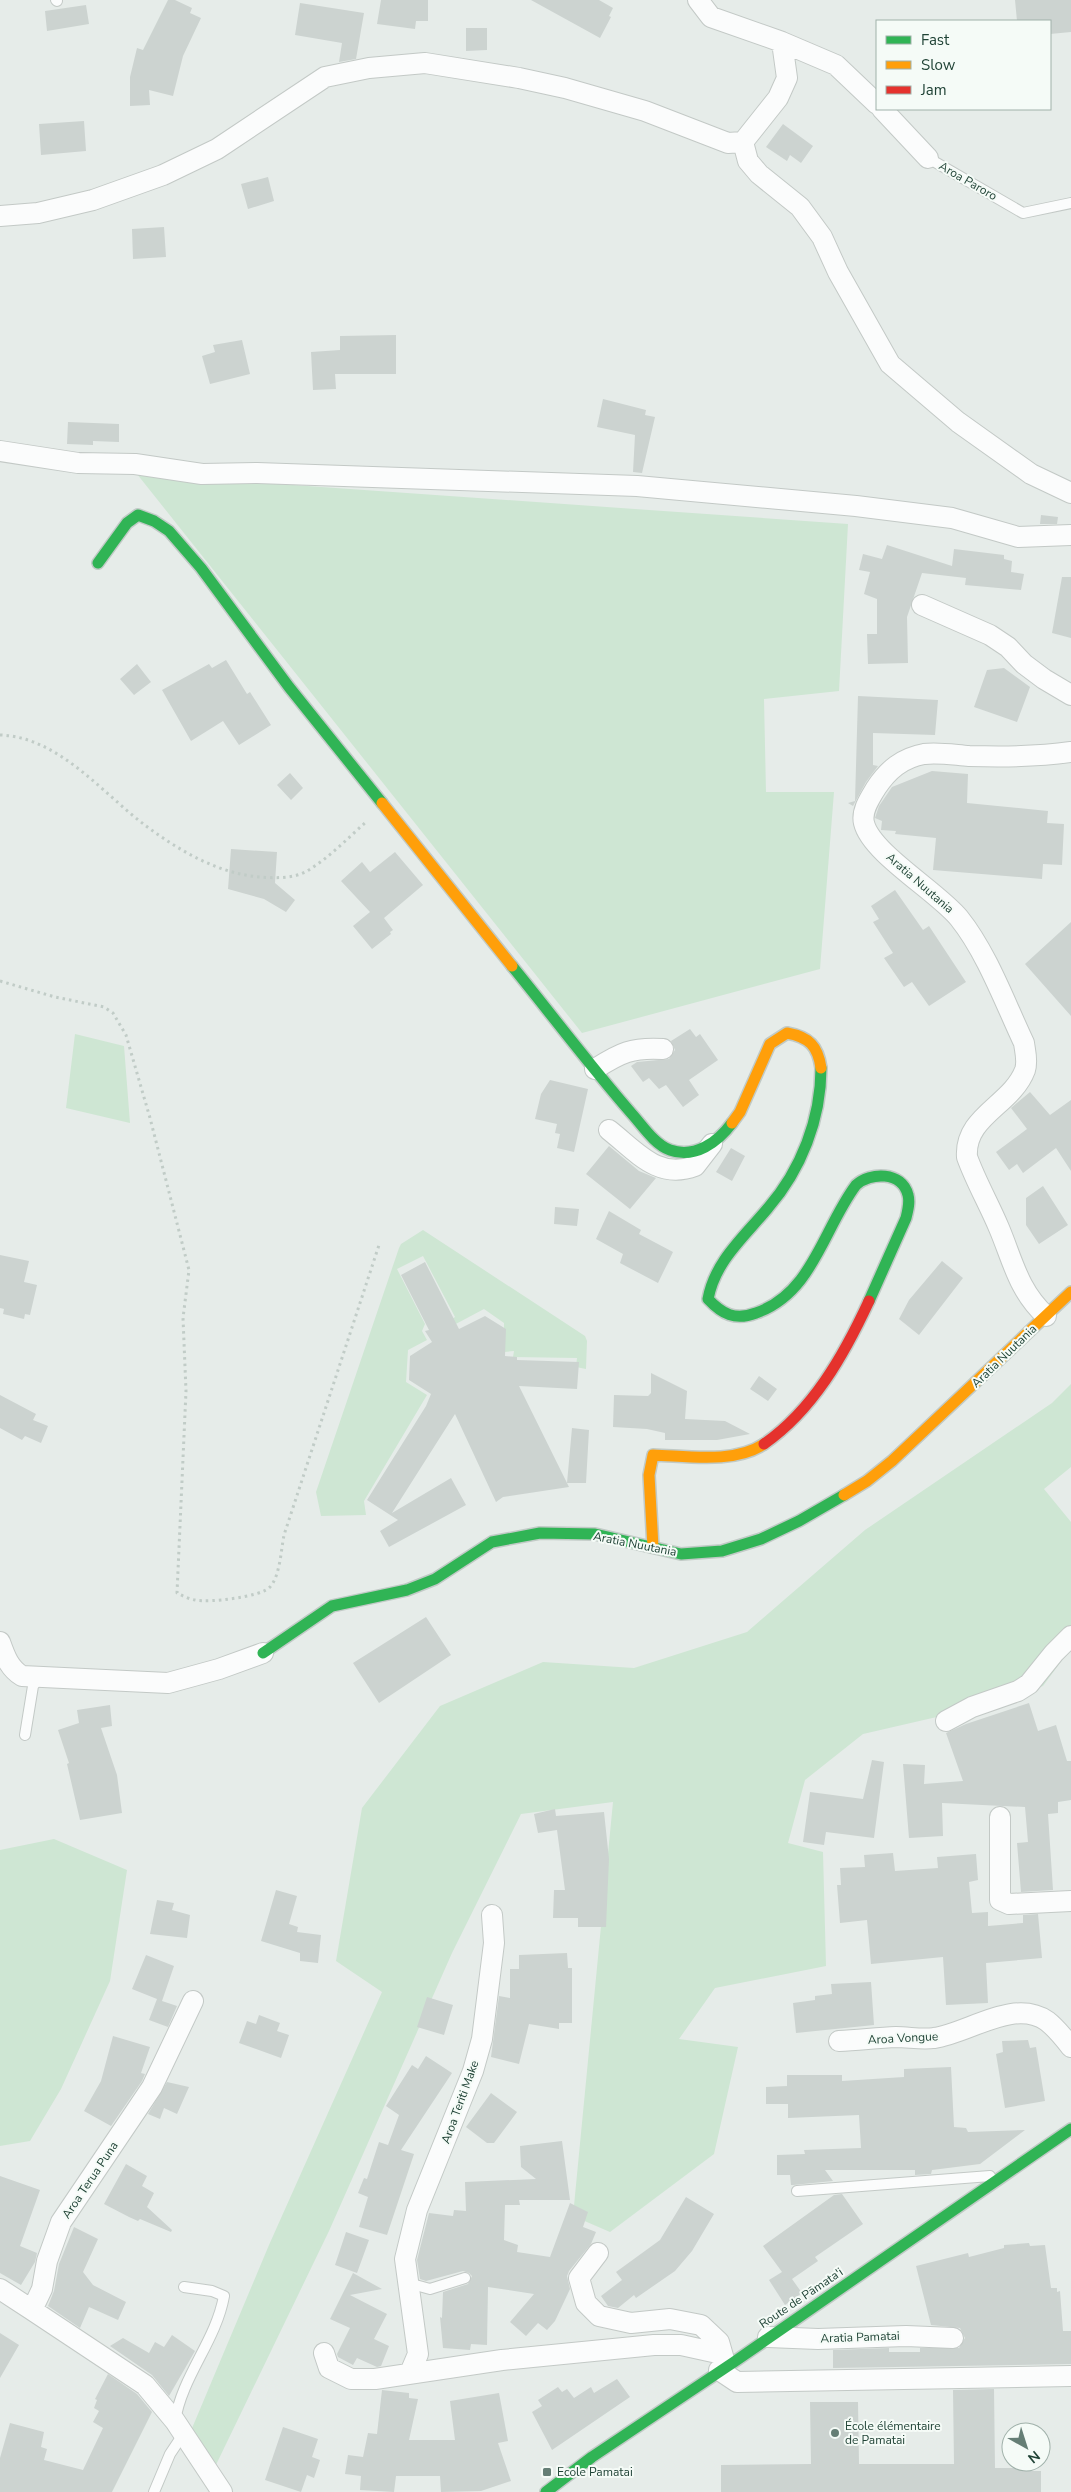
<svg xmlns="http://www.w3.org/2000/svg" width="1071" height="2492" viewBox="0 0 1071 2492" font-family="'Nunito Sans',sans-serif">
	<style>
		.green { fill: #cee6d3 }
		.building { fill: #ccd3d0 }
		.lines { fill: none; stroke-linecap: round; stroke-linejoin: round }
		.lane-casing { stroke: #c3c9c6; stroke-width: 12 }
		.street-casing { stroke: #c3c9c6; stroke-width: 22 }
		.fast-casing { stroke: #c1cac6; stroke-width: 14 }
		.slow-casing { stroke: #c1cac6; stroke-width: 14 }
		.jam-casing { stroke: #c1cac6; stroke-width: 14 }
		.path { stroke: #c1ccc7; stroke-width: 3; stroke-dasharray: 2.5 4; stroke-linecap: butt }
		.lane { stroke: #fbfcfc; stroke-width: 10 }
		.street { stroke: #fbfcfc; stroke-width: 20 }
		.fast { stroke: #30b455; stroke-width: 11 }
		.slow { stroke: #ff9f0a; stroke-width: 11 }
		.jam { stroke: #e5322d; stroke-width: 11 }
		.poi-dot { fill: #657e75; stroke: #f5fbf7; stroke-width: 2 }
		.labels { text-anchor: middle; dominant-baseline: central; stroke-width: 4; stroke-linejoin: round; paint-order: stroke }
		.street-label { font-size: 12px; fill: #204336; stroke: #f5fbf7 }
		.poi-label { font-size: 12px; fill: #204336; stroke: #f5fbf7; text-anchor: start }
	</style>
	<rect width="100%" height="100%" fill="#e6ece9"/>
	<path class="green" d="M137,474l711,50 -9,167 -75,8 2,93h68l-14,177 -238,64z
		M75,1034l49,12 6,77 -64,-15z
		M423,1230l162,106 2,5 -1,28 -10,-2 1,-9 -64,-1 1,-6 -10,1v-29l-20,-14 -32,17 -3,-5 6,-4 -32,-61 -26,13 28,55 -3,7 5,9 -19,10 -2,32 21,13 -63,106 2,14 -45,1 -5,-24 83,-244 2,-4z
		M1071,1384v83l-27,22 27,33v126l-28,38 -50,18 -130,30 -58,46 -17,63 35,9 3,114 -111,22 -36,51 59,8 -24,107 -104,78 -37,-16 40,-414 -92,12 -69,139 -123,278 -116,240 -23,-38 79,-188 113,-253 -46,-31 26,-153 78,-102 103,-44 91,6 113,-36 118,-102 187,-127z
		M54,1839l73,31 -17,111 -49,108 -31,52 -30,5v-296z"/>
	<path class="building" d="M168,0h7l17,8 -2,5 11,5 -18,38 -10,40 -24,-6 1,15 -20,1v-29l7,-29 6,2z
		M381,0h47v21h-12l-1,8 -38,-5z
		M531,0h68l14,8 -4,8 2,1 -11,21z
		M1015,0h56v32l-21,2v-13h-33z
		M300,3l64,10 -8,46 -17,3 3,-19 -47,-8z
		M86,5l3,19 -42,7 -2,-20z
		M466,28h21v22l-21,1z
		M84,121l2,30 -45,4 -2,-31z
		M783,124l30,22 -12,17 -11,-8 -3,6 -21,-14z
		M268,177l6,24 -26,8 -7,-25z
		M164,227l2,30 -33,2 -1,-30z
		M396,335v39h-61l1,15 -23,1 -2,-38 29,-2v-14z
		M242,340l8,34 -40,10 -8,-28 13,-4 -2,-7z
		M603,399l43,11 -1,5 10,2 -13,56 -9,-1 2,-37 -38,-8z
		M68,422l51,2v18l-26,-1v4l-26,-1z
		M1041,515l17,2 -1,7h-17z
		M887,545l65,21 2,-17 50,6v4l8,2 -1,11 13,2 -3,16 -56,-5 1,-7 -44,-5 -15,44 1,46 -40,1 -1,-30h10v-35l-13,-5 6,-22 -11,-2 4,-16 19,5z
		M1062,577h9v61l-19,-5z
		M226,660l21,34 3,-2 21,33 -32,20 -16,-24 -32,20 -29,-51 47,-26 3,4z
		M137,664l14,18 -17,13 -14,-16z
		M1004,668l26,19 -13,35 -43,-15 13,-37z
		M858,696l80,4 -3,35 -62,-2v32l5,1 -12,16 -13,24 -5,-3 7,-2z
		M932,771l36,3 -1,29 81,8 -1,12 17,1 -2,41 -19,-1 -1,15 -109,-9 3,-32 -41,-4 1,-3 -15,-1 1,-9 -7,-3 4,-12 13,-19z
		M290,773l13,15 -12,12 -14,-15z
		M231,849l46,3 -2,31 20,17 -9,12 -22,-13 -36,-10z
		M395,852l28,33 -39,33 9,12 -3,2 1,2 -19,15 -19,-23 17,-14 -29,-31 21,-19 8,10z
		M895,890l28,40 6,-4 37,56 -37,24 -17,-24 -8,5 -20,-29 9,-5 -20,-31 6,-3 -8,-13z
		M1071,922v94l-46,-52z
		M690,1029l6,8 4,-3 18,26 -29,20 10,15 -16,12 -17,-22 -7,4 -10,-11 -6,4 -12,-16 6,-4 32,-3 6,-9 -4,-9z
		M550,1080l38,9 -14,63 -17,-4 3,-14 -5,-1 2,-9 -22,-5 6,-25z
		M1030,1092l20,23 21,-15v71l-15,-23 -33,25 -6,-9 -8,6 -13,-18 31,-23 -16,-21z
		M609,1146l30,25 17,7 -26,31 -44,-35z
		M731,1148l14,8 -13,25 -16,-9z
		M1043,1186l25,39 -29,19 -13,-19v-27z
		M555,1207l24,2 -2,17 -23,-2z
		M609,1211l32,19 -2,4 34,18 -15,31 -38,-20 3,-9 -27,-15z
		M0,1255l29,6 -5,21 13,3 -7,30 -5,-1 -1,5 -21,-5 1,-5 -4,-1z
		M942,1261l21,17 -44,57 -20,-16 10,-19z
		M425,1262l34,67 26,-13 21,13 -1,27 12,1v3l62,2 -2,27 -58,-3 48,97 5,-55 17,2 -3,53h-19l2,4 -66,10 -7,5 -41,-88 -63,99 59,-35 15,27 -77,42 -9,-16 18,-11 -31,-20 59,-94 5,-12 -22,-14 1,-24 22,-14 -7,-11 4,-1 -28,-55z
		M651,1373l36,18 -2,28 40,2 25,13 -33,6h-52v-7l-18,-4 -34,-2 1,-32 34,1 3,-3z
		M759,1376l18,13 -9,12 -18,-12z
		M0,1395l36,19 -3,6 15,6 -7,17 -16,-7 -3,4 -22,-12z
		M426,1617l25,38 -72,48 -26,-40z
		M1029,1703l9,28 18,-6 11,36h4v39l-13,2v11l-10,1 5,76 -32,2 -4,-49 11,-1 -3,-35 -83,-4 1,33 -34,2 -6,-74 22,1 -1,19 39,-3 -17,-48 20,-9z
		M110,1705l2,21 -11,2 16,47 5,38 -42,7 -13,-56 2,-1 -11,-33 21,-7 -2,-13z
		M872,1760l12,2 -10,76 -48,-6 -2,13 -21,-3 7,-50 53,7z
		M555,1809l1,7 48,-4 5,47 -3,68h-28v-9h-25l1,-28h11l-8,-60 -19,3 -4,-19z
		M893,1853l2,18 43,-3 -1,-11 39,-3 2,26 -9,2 3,31 16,-1v14l35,-3v-8l15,-1 4,44 -56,5 2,40 -42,2 -3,-48 -72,7 -4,-44 -27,3 -3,-38h4l-1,-17 25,-1 -1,-12z
		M276,1890l21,6 -8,28 9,3 -1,5 24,3 -3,28 -18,-2v-8l-39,-12z
		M157,1900l17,3 -2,7 18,5 -3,23 -37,-4z
		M567,1953l1,15h4v55h-13v6l-30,-5 -10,40 -28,-7 8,-61 11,2v-29h9v-14z
		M146,1955l28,11 -12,35 15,5 -9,21 -19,-7 8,-21 -25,-10z
		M871,1982l3,43 -78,8 -3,-30 22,-3v-4l17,-2 -1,-10z
		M427,1997l26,8 -9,30 -27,-8z
		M259,2015l21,8 -3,8 12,4 -8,23 -42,-15 8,-22 9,3z
		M113,2036l37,11 -9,26 4,1 -3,7 -31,45 -27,-15 17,-30z
		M1028,2040l2,8 6,-1 9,54 -40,7 -9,-54 7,-2 -1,-11z
		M426,2056l26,17 -51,77 13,4 -27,81 -28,-8 9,-30 -10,-4 6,-15 3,1 12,-37 9,3 11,-30 -13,-9 26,-41 6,4z
		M951,2067l3,60 12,1 2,4 57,-2 -45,34 -48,6 -1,4 -16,1v-5h-90l8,11 -40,4h-2l-1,-10h-13v-20l28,-1 -1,-4 57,-2 -2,-33 -71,3v-14h-22v-17l21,-1v-11h55v6l62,-4v-8z
		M167,2082l22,5 -12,27 -13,-6 -4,11 -12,-5z
		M491,2093l26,19 -23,31h-7l-21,-16z
		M562,2141l8,59h-51l1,5h-15l-1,35 14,5 -1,7 33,5 20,-54 18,9 -5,15 13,5 -5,12 -22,27 -2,5 3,13 -15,32 -8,9 -9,-7 -12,13 -16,-14 24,-28 -46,-7 -1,58 -16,-1 -1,6 -27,-2 -3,-31 2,1 1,-26 25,-8 4,-8 -3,-3 -6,-2 -37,10 -6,-2 -3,-19 12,-47 24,3 1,-6 12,1 -1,-29 71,-3 -15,-12 -1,-21z
		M126,2164l21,12 -5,10 12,7 -7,14 25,23 -1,2 -31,-13 -2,2 -9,-4 -25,-13z
		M0,2176l40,14 -20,56 17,7 -2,9 -14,23 -21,-12z
		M842,2194l21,30 -48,33 3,4 -26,18 10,14 -17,12 -16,-25 13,-8 -19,-26 71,-51z
		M686,2197l28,17 -22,37 -17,20 -39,27 -2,-3 -16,13 -10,-2 -7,-10 21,-16 -6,-8 44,-32z
		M74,2227l24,12 -15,33 10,13 33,17 -8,18 -29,-13 -9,21 -32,-22 6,-15 5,-27z
		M346,2232l23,8 -12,33 -22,-8z
		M1029,2243l1,3 15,-1 6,43h6v4l3,-1 3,40h8v33l-238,4v-18l56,-2v4h31v-4h39l6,-10 -5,-10 -29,-3 -15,-59 52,-13 1,4 35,-9v-3z
		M353,2273l29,16 -32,6 37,19 -13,25 15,7 -8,20 -4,1 -20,-9 -4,7 -15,-8 -1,-3 13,-26 -20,-9z
		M0,2333l19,12 -19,33z
		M172,2335l23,16 -26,45 -17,-21 -42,-29 13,-8 26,15 6,-11 9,5z
		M108,2374l29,20 15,18 -40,80h-112v-34l10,-35 34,9 -3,15 6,2 -3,11 39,10 20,-42 -10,-6 6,-11 -5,-3 3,-8 -2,-1z
		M617,2379l13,18 -78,53 -20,-38 10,-6 -4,-6 20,-13 4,5 5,-3 7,9 17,-11 3,6z
		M994,2389l1,79h32v3h14v21h-320v-27l90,-1 -1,-62h48l1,62h95l-1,-74z
		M382,2390l27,3v5l9,1 -9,41h46l-5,-39 49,-8 9,48 -10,2 13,38 -30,10 -40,1 -1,-16h-44l-2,16 -34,-2 1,-14 -16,-2 3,-19 15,2 5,-24 9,1z
		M283,2427l35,12 -6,18 8,3 -6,18 -7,-3 -6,17 -36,-12z"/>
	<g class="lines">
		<g class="lane-casing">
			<path id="lane" d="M56,0l1,1
				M928,158l95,55 48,-10
				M25,1735l8,-49 6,-8
				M797,2191l193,-15
				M408,2283l22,6 35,-11
				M175,2421c7,-45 41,-80 49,-125l-12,-5 -28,-4
				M154,2492l16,-38 14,-21"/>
		</g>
		<g class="street-casing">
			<path id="street" d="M698,0l13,17 71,25 54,23 41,39
				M882,109l46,49
				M743,142l35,-44 9,-20 -5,-36
				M0,216l38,-3 55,-13 70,-25 54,-26 108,-72 44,-9 56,-5 94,15 46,10 80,23 83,32 15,-1 5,19 11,13 41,33 22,30 16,35 52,92 68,58 73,52 40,19
				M0,451l78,12 57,1 67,10 55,-1 380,13 219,20 96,12 66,19 53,-2
				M922,605l68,30 18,12 16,17 20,15 27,16
				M595,1069c25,-16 37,-22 68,-20
				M609,1130c28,22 49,50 86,36l17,-22
				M1046,1316c-28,-26 -33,-55 -47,-88 -10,-24 -23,-46 -32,-71 -3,-41 45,-52 58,-87 3,-9 0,-19 -1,-27 -19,-40 -37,-90 -65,-125 -21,-26 -88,-65 -95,-95 -3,-12 6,-25 12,-35 12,-18 26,-30 48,-34 14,-2 31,1 45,2 33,1 69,1 102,-4
				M0,1642c5,14 9,26 22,34l146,7 51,-14 44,-16
				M946,1721l26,-14 46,-16 11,-7 25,-31 17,-17
				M1000,1817v83l9,4 62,-3
				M193,2001l-41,86 -91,135 -14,39 -5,28 -10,21 113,75 30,36 47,71
				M839,2041c19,-1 38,-3 57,-4 13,0 26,3 38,1 35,-5 80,-40 113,-17 9,7 17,17 24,26
				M598,2253l-19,25 7,25 13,13 32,7 39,-4 31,6 18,17 6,21
				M0,2289l32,21
				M768,2337l50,2 88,-3 47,2
				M324,2353l5,15 22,11h24l127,-19 152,-15h27l41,9
				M719,2370l18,12 334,-6
				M410,2373l8,-19 -13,-95 12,-49 56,-139 9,-32 12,-96 -2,-28"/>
		</g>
		<g class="fast-casing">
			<path id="fast" d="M98,563l29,-40 11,-8 16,6 15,10 32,37 88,119 93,116
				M512,966c40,49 78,100 120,148 10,11 23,31 38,36 25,9 48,-8 62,-27
				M821,1068c0,51 -20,102 -53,140 -24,29 -53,53 -60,91 14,15 27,22 48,14 57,-20 67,-84 100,-128 14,-13 46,-14 52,10 2,7 0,15 -2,23l-37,83
				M263,1653l69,-47 75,-16 28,-11 57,-37 48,-9 55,1 86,20 41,-3 39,-12 38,-18 45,-26
				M546,2492l46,-35 142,-95 337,-233"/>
		</g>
		<g class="slow-casing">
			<path id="slow" d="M382,803l130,163
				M732,1123l8,-11 30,-68 17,-11c22,4 31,13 34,35
				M844,1495l23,-14 25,-20 179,-169
				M653,1547l-4,-72 4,-20c34,1 81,9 111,-11"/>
		</g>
		<g class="jam-casing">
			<path id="jam" d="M764,1444c49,-34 80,-89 105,-143"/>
		</g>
		<path class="path" d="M0,735c59,2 102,58 146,91 34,25 71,47 113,51 16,1 34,2 48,-6 22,-13 41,-33 59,-49
			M0,981l55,16 49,10 9,6 13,22 24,83 39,152 -6,48 3,73 -9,202c6,3 12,6 18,7 13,3 66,-3 75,-13 10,-11 11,-37 14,-52l96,-293"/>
		<use href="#lane" class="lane"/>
		<use href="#street" class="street"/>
		<use href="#fast" class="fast"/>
		<use href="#slow" class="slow"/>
		<use href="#jam" class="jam"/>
	</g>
	<g class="poi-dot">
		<circle cx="835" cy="2433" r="5"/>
		<rect x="542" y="2467" width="10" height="10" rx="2.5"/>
	</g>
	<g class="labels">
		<g class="street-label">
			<text transform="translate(968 181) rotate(30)">Aroa Paroro</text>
			<text transform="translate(920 883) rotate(41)">Aratia Nuutania</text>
			<text transform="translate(1004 1356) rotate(-44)">Aratia Nuutania</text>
			<text transform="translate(635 1544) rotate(11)">Aratia Nuutania</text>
			<text transform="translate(903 2038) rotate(-3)">Aroa Vongue</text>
			<text transform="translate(460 2102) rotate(-70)">Aroa Teriti Make</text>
			<text transform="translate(90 2180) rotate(-56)">Aroa Terua Puna</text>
			<text transform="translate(801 2298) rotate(-34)">Route de Pāmata'i</text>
			<text transform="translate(860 2337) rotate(-2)">Aratia Pamatai</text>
		</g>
		<g class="poi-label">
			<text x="845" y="2426">École élémentaire<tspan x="845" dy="14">de Pamatai</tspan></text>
			<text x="557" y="2472">Ecole Pamatai</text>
		</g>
	</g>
	<rect x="876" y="20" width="175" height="90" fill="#f5fbf7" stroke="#a0b1aa"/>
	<rect x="886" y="36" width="25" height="8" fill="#30b455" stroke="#a0b1aa"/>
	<text x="921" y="45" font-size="15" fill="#204336">Fast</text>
	<rect x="886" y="61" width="25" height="8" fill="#ff9f0a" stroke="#a0b1aa"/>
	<text x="921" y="70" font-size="15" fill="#204336">Slow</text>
	<rect x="886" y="86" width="25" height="8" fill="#e5322d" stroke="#a0b1aa"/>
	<text x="921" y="95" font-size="15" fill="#204336">Jam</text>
	<g transform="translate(1026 2447) rotate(141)"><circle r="24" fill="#f5fbf7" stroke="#a0b1aa"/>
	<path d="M0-4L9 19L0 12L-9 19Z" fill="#657e75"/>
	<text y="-8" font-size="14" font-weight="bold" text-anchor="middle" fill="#204336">N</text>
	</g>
</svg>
